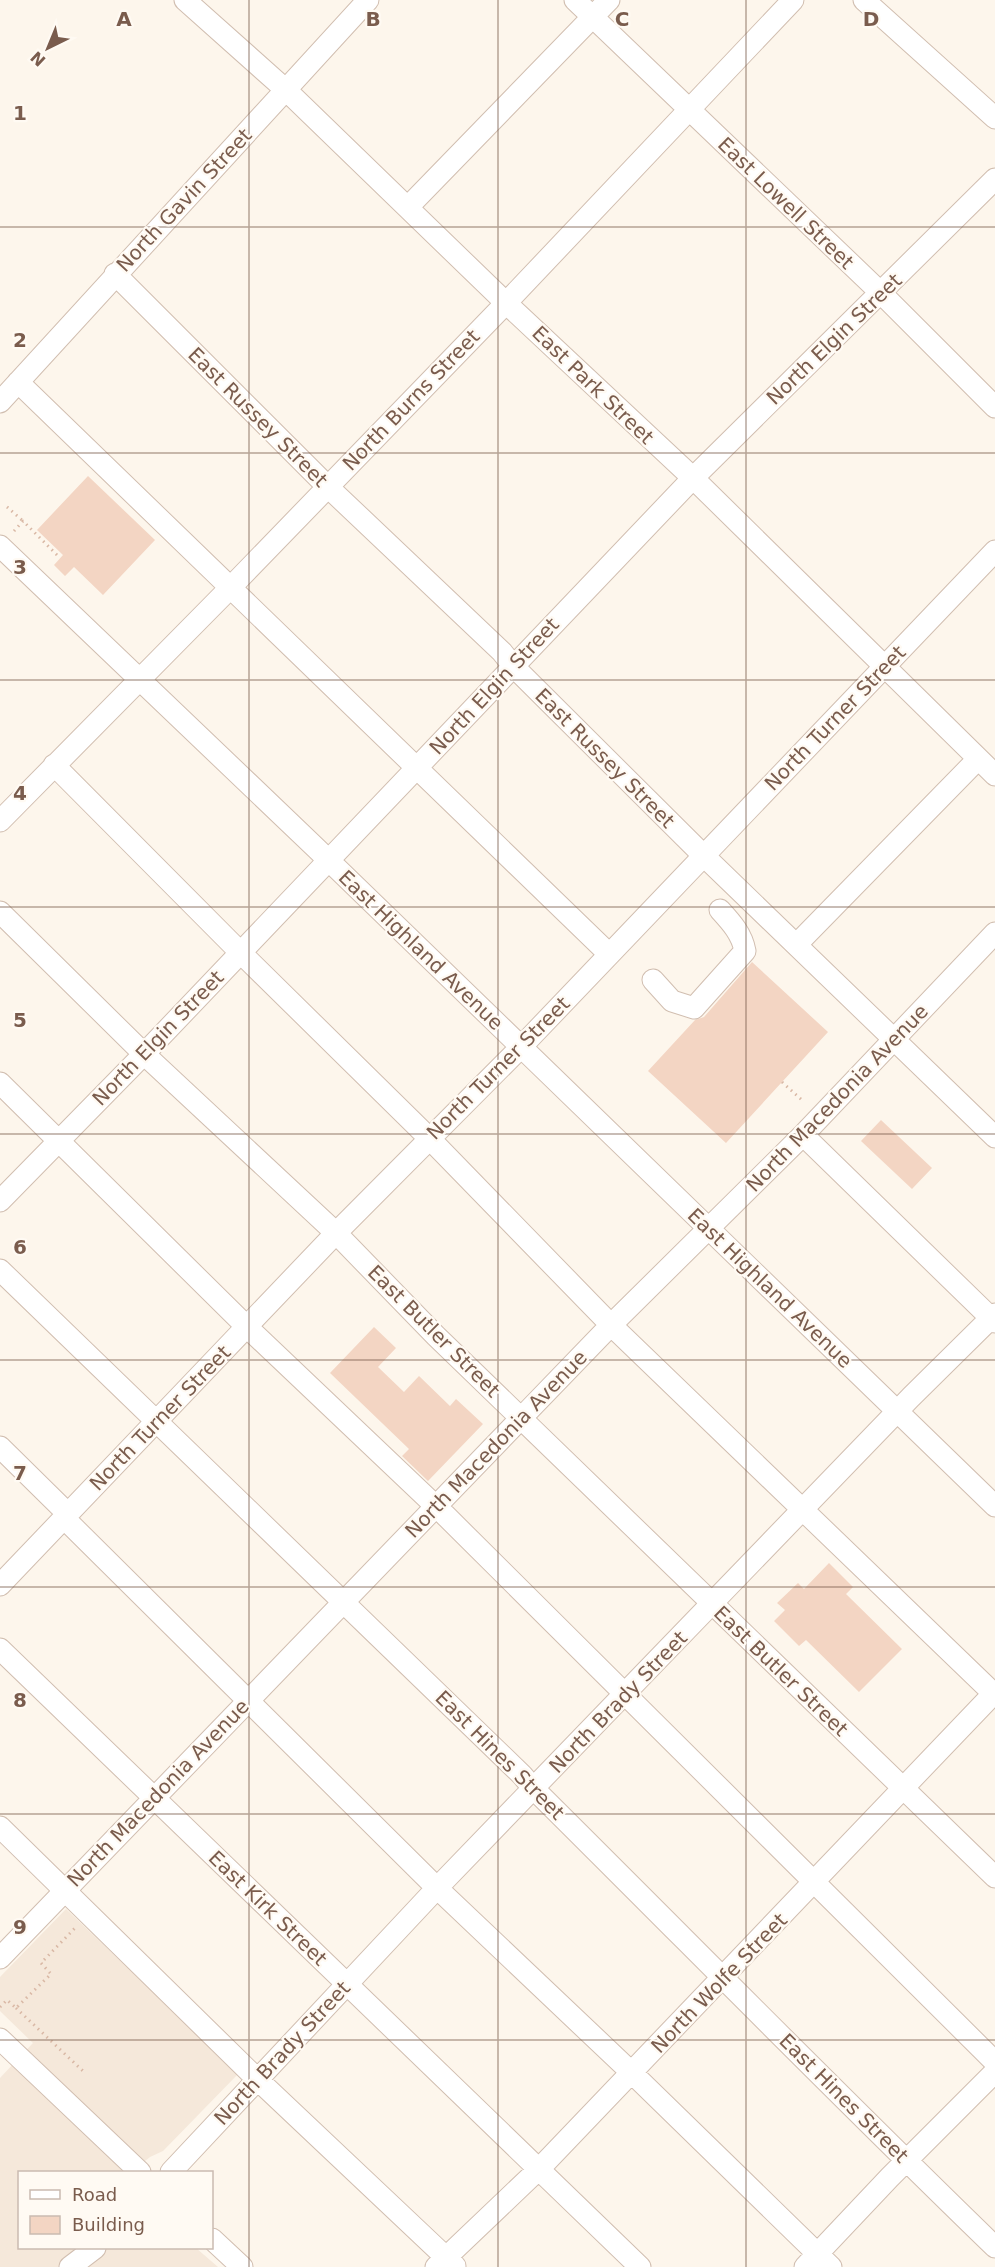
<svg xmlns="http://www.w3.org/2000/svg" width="995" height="2267" viewBox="0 0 995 2267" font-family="'DejaVu Sans',sans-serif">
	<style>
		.residential { fill: #f5e8da }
		.building { fill: #f3d5c3 }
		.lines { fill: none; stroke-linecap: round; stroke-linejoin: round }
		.minor-casing { stroke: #d1beb0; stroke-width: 23 }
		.path { stroke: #d9b8a5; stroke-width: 3; stroke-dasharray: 1.5 4.5; stroke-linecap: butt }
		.minor { stroke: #fff; stroke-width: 21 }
		.grid { fill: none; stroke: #7a5c4d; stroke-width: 1.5; stroke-opacity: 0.55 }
		.labels { text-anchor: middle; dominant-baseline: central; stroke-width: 4.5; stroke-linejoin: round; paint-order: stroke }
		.street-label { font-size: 20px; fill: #7a5c4d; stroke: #fffaf3 }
		.grid-label { font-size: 20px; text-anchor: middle; font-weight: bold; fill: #7a5c4d; stroke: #fffaf3; stroke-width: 4.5; stroke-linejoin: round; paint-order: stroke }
	</style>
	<rect width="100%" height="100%" fill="#fdf6ec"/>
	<path class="residential" d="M66,1909l172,165 -75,77 -13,6 -19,15h-111v76h176l22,19h-218v-189l33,-35 -33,-32v-34z"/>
	<path class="building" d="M88,476l67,64 -52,55 -29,-28 -9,9 -11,-11 9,-10 -26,-25z
		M752,962l76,70 -102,111 -78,-72 47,-51 9,-3z
		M881,1120l51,48 -20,21 -51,-48z
		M374,1327l22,21 -18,19 26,25 15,-16 31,30 6,-7 27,25 -55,57 -26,-25 7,-7 -79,-76z
		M829,1563l24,24 -7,7 56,55 -43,43 -53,-52 -7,6 -25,-25 11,-11 -8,-7 21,-20 6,6z"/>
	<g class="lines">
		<g class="minor-casing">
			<path id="minor" d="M185,0l101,90 220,213 187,175 302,297
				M575,0l306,293 114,114
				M864,0l131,118
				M408,207l201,-207
				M115,274l212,212 175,166 11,14 190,189 292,282
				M18,382l591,572
				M0,402l368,-402
				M0,546l317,303 678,657
				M54,765l186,187 189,186 182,187 384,370
				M0,821l231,-234 275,-284 287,-303
				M0,912l144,142 192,179 100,103 559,541
				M797,944l181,-185
				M653,980l19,21 22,7 51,-57c-3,-17 -14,-29 -25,-41
				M0,1083l247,244 198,188 550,547
				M803,1135l192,187
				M0,1201l144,-147 549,-576 302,-299
				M0,1270l522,505 11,13c154,153 306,308 462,459
				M0,1447l68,67
				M64,1518l373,370 195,185 199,194
				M0,1585l336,-352 185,-186 474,-496
				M0,1649l640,618
				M0,1827l257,252 198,187
				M0,1958l611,-633 192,-190 192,-202
				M0,2039l140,133
				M171,2172l266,-284 474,-491 84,-83
				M212,2239l30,28
				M70,2267l25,-19
				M436,2267l104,-99 455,-476
				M805,2267l85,-90 105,-105"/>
		</g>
		<path class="path" d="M7,507l16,14
			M14,531l9,-10 37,37
			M782,1082l20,18
			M0,2007l7,-7 9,8 35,-34 -10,-11 35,-36
			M16,2008l68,64"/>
		<use href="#minor" class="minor"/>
	</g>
	<path class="grid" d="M249,0v2267M498,0v2267M746,0v2267M0,227h995M0,453h995M0,680h995M0,907h995M0,1134h995M0,1360h995M0,1587h995M0,1814h995M0,2040h995"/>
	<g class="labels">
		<g class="street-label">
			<text transform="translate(184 200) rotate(-47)">North Gavin Street</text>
			<text transform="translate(786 203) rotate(44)">East Lowell Street</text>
			<text transform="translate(834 339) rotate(-44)">North Elgin Street</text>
			<text transform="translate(593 385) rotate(44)">East Park Street</text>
			<text transform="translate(411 400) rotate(-46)">North Burns Street</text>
			<text transform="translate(258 417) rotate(45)">East Russey Street</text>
			<text transform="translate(494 686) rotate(-47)">North Elgin Street</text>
			<text transform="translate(835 718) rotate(-46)">North Turner Street</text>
			<text transform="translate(605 758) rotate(45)">East Russey Street</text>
			<text transform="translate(421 950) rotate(44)">East Highland Avenue</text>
			<text transform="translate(158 1038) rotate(-46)">North Elgin Street</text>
			<text transform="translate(498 1068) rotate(-45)">North Turner Street</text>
			<text transform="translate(837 1098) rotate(-46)">North Macedonia Avenue</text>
			<text transform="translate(770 1288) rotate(44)">East Highland Avenue</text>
			<text transform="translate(434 1331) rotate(45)">East Butler Street</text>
			<text transform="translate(160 1418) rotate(-46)">North Turner Street</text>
			<text transform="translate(496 1444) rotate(-46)">North Macedonia Avenue</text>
			<text transform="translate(781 1671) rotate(44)">East Butler Street</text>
			<text transform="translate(618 1702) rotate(-46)">North Brady Street</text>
			<text transform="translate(500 1755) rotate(45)">East Hines Street</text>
			<text transform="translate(158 1793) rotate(-46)">North Macedonia Avenue</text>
			<text transform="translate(268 1908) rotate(44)">East Kirk Street</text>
			<text transform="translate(719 1983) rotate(-46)">North Wolfe Street</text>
			<text transform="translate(282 2053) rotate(-47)">North Brady Street</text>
			<text transform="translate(844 2098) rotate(45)">East Hines Street</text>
		</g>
	</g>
	<g class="grid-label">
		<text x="124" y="26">A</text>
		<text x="373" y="26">B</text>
		<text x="622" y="26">C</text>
		<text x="871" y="26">D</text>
		<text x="20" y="120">1</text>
		<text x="20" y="347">2</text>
		<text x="20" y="574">3</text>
		<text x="20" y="800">4</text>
		<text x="20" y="1027">5</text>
		<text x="20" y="1254">6</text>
		<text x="20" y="1480">7</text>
		<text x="20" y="1707">8</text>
		<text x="20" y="1934">9</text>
	</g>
	<rect x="18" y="2171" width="195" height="78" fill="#fffaf3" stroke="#cabbb1" stroke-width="1.5"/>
	<rect x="30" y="2190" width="30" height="9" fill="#ffffff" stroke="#cabbb1" stroke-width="1.5"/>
	<text x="72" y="2201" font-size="18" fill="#7a5c4d">Road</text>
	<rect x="30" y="2216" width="30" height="18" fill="#f3d5c3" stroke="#cabbb1" stroke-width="1.5"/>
	<text x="72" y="2231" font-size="18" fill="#7a5c4d">Building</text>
	<g transform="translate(48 48) rotate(223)" stroke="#fffaf3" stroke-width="4.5" paint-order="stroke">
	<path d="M0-4.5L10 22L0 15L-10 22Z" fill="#7a5c4d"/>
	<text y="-9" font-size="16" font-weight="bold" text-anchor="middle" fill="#7a5c4d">N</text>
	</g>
</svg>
